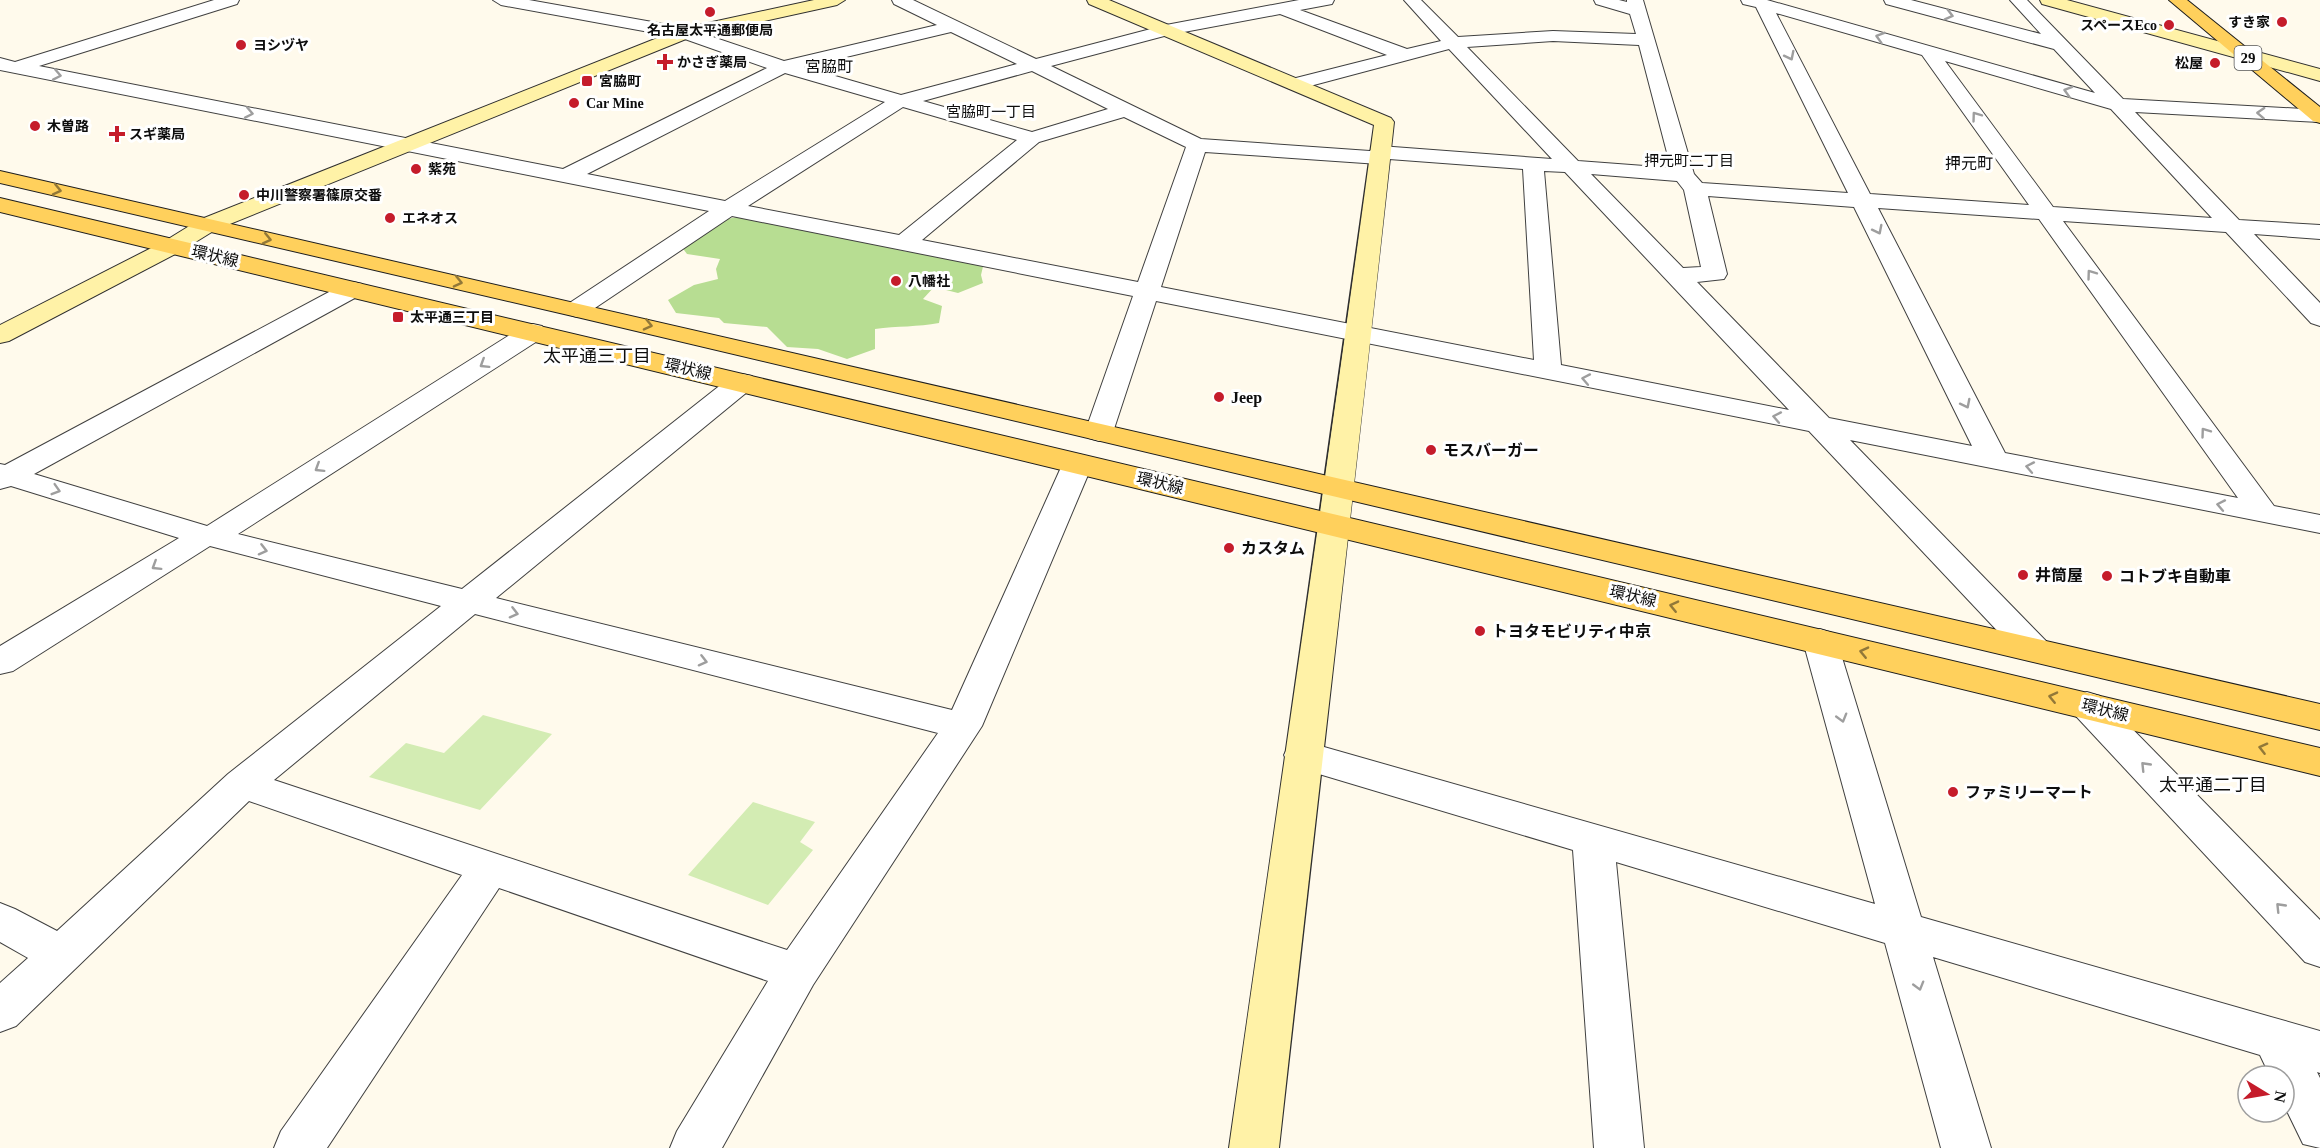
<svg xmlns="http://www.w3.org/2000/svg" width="2320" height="1148" viewBox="0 0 2320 1148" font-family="'Times New Roman','Noto Sans JP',serif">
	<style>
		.green { fill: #d3ecb3 }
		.forest { fill: #b7dd92 }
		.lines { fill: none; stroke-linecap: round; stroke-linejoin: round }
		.street-casing { stroke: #404040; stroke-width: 2 }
		.secondary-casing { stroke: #2f2f2f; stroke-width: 2 }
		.primary-casing { stroke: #1e1e1e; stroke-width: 2 }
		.street { fill: #fff; fill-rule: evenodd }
		.secondary { fill: #fff2a7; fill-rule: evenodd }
		.primary { fill: #ffd05c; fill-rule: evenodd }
		.oneway { stroke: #9e9e9e }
		.oneway2 { stroke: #927838 }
		.poi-dot { fill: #c51c2b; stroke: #fff; stroke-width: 2 }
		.labels { text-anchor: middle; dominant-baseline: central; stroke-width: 6; stroke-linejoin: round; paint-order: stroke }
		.far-poi-label { font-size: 14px; font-weight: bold; fill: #0d0d0d; stroke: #fff; text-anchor: start }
		.shield { fill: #fff; stroke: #565656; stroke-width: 1.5 }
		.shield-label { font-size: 15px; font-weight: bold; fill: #0d0d0d }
		.far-neighbourhood-label { font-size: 15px; fill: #0d0d0d; stroke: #fff }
		.far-quarter-label { font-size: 16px; fill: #0d0d0d; stroke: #fff }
		.street-label { font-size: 16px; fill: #0d0d0d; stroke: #fff }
		.poi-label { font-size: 16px; font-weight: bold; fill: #0d0d0d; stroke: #fff; text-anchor: start }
		.neighbourhood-label { font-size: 18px; fill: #0d0d0d; stroke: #fff }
	</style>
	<rect width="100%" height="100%" fill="#fffaec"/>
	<path class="green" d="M483,715l69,19 -72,76 -111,-33 37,-34 38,10z
		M753,802l62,20 -15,20 13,8 -45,55 -80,-30z"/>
	<path class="forest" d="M745,215l163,37 45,-3 32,9 -4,17 2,8 -25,10 -24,-6 -11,12 19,7 -3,17c-21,4 -42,3 -64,6v20l-28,10 -29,-10 -31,-2 -20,-20 -43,-4 -5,-5 -43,-5 -8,-13 26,-15 24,-6 -2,-10 4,-10 -33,-5 -6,-8 25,-22z"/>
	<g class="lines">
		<g class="street-casing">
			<path id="street" d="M214,0h25l-2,4 -198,62 524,103 204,-101 -85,-30 -181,-33 -8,-5h36l157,28 98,33 153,-36 -43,-21 -2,-4h21l123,59 130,-34 133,-25h35l-2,4 -32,6 107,39 34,-8 -37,-41h17l37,37 95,-6 83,3 -6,-20 -34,-10 -2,-4h25l8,2v-2h16l51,174 8,9 146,10 -92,-186 -13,-3 -2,-4h26l328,93 -41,-44 -168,-45 -2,-4h27l130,34 -31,-34h17l96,99 197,11 -1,12 -184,-10 104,108 81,5v14l-66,-5 66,69v23l-9,-3 -85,-91 -163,-11 211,285 46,9v18l-470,-93 196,201 6,8 -6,8 -12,4 -12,-4 -213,-226 -653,-130 -43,131 -4,6 -10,3 -10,-3 -4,-6 48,-136 -401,-80 -146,98 -9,3 -9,-3 -4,-5 4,-5 141,-93 -709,-141v-12l15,4zM1776,13l146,42 107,150 -159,-11zM1280,14l107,41 -99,25 -2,4 2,4 7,2 154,-41 103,110 -172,-13 -7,2 -3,3 -169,-12 -150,-73 117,-31zM951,32l66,32 -116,31 -97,-28zM1553,41l86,4 32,123 -93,-7 -111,-114zM1945,61l166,48 101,109 -159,-11zM1032,71l76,38 -76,23 -109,-31zM785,73l100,29 -160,99 -138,-27zM903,107l114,33 -118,95 -151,-29zM1124,117l62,30 -48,135 -216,-42 117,-98zM1205,152l174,12 7,-2 3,-3 134,10 11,191 -373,-73zM1544,171l21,1 224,238 -228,-45zM1591,174l86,7 7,9 17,77 -18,1zM1708,196l146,11 118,239 -143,-28 -132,-136 27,-3 3,-5zM1878,208l161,11 199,279 -233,-45z
				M353,282l9,2 3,5 -3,5 -328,180 173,52 317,-200 9,-2 9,2 4,6 -4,6 -304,196 224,55 270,-213 10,-2 10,2 4,6 -4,6 -256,210 456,112 111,-247 4,-6 11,-3 11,3 4,6 -111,263 -169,259 -91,163h-52l7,-17 91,-150 -269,-93 -172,260h-53l7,-17 181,-256 -213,-74 -233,225 -16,6v-49l28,-25 -28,-16v-39l15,6 42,22 171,-157 213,-168 -231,-60 -197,125 -13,3v-28l179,-108 -168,-52 -11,3v-25l5,1 339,-181zM475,614l463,119 -151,217 -513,-170z
				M1820,629l12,4 5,8 84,276 399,114v42l-3,-1 3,6v70l-17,-4 -19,-39v-29h-14l-10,-21 -327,-98 58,191h-50l-56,-205 -269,-81 28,286h-50l-21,-298 -284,-85 -5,-10 5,-10 14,-4 572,163 -72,-263 5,-8z
				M2087,692l13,4 220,224v47l-15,-5 -231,-248 -5,-9 5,-9z"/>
		</g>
		<g class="secondary-casing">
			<path id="secondary" d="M814,0h31l-8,5 -146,32 -476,193 -34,21 -172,90 -9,2v-18l165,-84 34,-21 481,-191z
				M1087,0h22l282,118 3,4c-36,342 -78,684 -115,1026h-50c48,-341 99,-682 145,-1023l-285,-121z
				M2040,0h27l253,69v12l-278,-77z"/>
		</g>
		<g class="primary-casing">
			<path id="primary" d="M2169,0h18l133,107v16l-7,-2z
				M0,171l2320,533v26l-1743,-413 -577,-134z
				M0,198l2320,550v28l-2320,-564z"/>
		</g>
		<use href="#street" class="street"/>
		<use href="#secondary" class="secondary"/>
		<use href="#primary" class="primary"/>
	</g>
	<defs><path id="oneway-chevron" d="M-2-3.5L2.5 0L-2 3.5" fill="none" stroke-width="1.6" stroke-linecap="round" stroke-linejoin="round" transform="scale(1.5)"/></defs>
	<g class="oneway">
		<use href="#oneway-chevron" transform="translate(1949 15) rotate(15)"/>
		<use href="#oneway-chevron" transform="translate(1880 37) rotate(-164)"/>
		<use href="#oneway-chevron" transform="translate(1790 56) rotate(63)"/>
		<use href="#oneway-chevron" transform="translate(57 75) rotate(11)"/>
		<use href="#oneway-chevron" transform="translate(2068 91) rotate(-164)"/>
		<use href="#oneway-chevron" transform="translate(249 113) rotate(11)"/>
		<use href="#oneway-chevron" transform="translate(2261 113) rotate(-177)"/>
		<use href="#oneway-chevron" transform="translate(1976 116) rotate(-126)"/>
		<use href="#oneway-chevron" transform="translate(1878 230) rotate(63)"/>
		<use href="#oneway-chevron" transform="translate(2091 274) rotate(-126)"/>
		<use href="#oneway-chevron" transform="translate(484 364) rotate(148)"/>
		<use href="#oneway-chevron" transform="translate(1586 379) rotate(-169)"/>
		<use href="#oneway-chevron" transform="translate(1966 404) rotate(63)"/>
		<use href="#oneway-chevron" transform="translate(1777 417) rotate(-169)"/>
		<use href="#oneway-chevron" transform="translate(2205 432) rotate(-126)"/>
		<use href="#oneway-chevron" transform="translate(2030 467) rotate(-169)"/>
		<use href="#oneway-chevron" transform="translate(319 468) rotate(148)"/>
		<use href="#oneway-chevron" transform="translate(56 490) rotate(17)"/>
		<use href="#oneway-chevron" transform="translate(2221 505) rotate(-169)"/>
		<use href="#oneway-chevron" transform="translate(263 550) rotate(14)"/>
		<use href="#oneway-chevron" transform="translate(156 566) rotate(148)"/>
		<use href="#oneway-chevron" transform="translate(514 613) rotate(14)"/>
		<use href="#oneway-chevron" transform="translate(703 661) rotate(14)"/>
		<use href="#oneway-chevron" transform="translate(1842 718) rotate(74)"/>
		<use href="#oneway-chevron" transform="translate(2145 766) rotate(-134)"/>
		<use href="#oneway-chevron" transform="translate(2280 907) rotate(-134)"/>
		<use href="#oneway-chevron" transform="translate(1919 986) rotate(74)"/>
	</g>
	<g class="oneway2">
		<use href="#oneway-chevron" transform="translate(57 190) rotate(13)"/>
		<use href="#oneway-chevron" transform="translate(267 239) rotate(13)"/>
		<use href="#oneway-chevron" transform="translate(458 282) rotate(13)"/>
		<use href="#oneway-chevron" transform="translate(648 325) rotate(13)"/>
		<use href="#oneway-chevron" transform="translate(1674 606) rotate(-167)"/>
		<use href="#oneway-chevron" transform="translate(1864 652) rotate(-167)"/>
		<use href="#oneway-chevron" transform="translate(2053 697) rotate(-167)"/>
		<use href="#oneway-chevron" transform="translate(2263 748) rotate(-166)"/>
	</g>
	<g class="poi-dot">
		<circle cx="710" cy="12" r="6"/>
		<circle cx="2282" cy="22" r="6"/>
		<circle cx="2169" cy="25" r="6"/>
		<circle cx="241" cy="45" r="6"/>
		<path d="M662 53h6v6h6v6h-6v6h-6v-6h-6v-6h6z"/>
		<circle cx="2215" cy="63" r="6"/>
		<rect x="581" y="75" width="12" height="12" rx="3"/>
		<circle cx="574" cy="103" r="6"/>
		<circle cx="35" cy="126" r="6"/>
		<path d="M114 125h6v6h6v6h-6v6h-6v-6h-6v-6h6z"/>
		<circle cx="416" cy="169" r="6"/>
		<circle cx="244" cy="195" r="6"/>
		<circle cx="390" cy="218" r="6"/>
		<circle cx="896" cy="281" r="6"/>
		<rect x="392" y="311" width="12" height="12" rx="3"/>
		<circle cx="1219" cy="397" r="6"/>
		<circle cx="1431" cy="450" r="6"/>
		<circle cx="1229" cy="548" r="6"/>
		<circle cx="2023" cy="575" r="6"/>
		<circle cx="2107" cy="576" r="6"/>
		<circle cx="1480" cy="631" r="6"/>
		<circle cx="1953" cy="792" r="6"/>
	</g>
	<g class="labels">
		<g class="far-poi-label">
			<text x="2270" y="22" text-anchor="end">すき家</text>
			<text x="2157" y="25" text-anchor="end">スペースEco</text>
			<text x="710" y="30" text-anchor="middle">名古屋太平通郵便局</text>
			<text x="253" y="45">ヨシヅヤ</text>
			<text x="677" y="62">かさぎ薬局</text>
			<text x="2203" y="63" text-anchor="end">松屋</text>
			<text x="599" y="81">宮脇町</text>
			<text x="586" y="103">Car Mine</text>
			<text x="47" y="126">木曽路</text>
			<text x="129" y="134">スギ薬局</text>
			<text x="428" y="169">紫苑</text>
			<text x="256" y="195">中川警察署篠原交番</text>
			<text x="402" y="218">エネオス</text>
			<text x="908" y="281">八幡社</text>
			<text x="410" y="317">太平通三丁目</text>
		</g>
		<rect class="shield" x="2234.5" y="46" width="27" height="24" rx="4.5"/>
		<g class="shield-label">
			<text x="2248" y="58">29</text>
		</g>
		<g class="far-neighbourhood-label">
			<text x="991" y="112">宮脇町一丁目</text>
			<text x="1689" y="161">押元町二丁目</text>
		</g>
		<g class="far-quarter-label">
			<text x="829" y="66">宮脇町</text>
			<text x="1969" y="163">押元町</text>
		</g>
		<g class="street-label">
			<text transform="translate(215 256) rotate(13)">環状線</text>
			<text transform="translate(688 369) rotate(13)">環状線</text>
			<text transform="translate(1160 483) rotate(13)">環状線</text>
			<text transform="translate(1633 596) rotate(13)">環状線</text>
			<text transform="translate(2105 710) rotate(14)">環状線</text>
		</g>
		<g class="poi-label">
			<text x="1231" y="397">Jeep</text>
			<text x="1443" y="450">モスバーガー</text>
			<text x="1241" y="548">カスタム</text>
			<text x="2035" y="575">井筒屋</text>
			<text x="2119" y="576">コトブキ自動車</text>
			<text x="1492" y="631">トヨタモビリティ中京</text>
			<text x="1965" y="792">ファミリーマート</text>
		</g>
		<g class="neighbourhood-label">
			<text x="597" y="356">太平通三丁目</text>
			<text x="2213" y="785">太平通二丁目</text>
		</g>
	</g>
	<g transform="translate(2266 1094) rotate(101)"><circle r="28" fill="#ffffff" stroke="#9e9e9e" stroke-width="1.5"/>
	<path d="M0-4.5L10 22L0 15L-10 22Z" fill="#c51c2b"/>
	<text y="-9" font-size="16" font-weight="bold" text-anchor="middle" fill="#0d0d0d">N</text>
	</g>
</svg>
